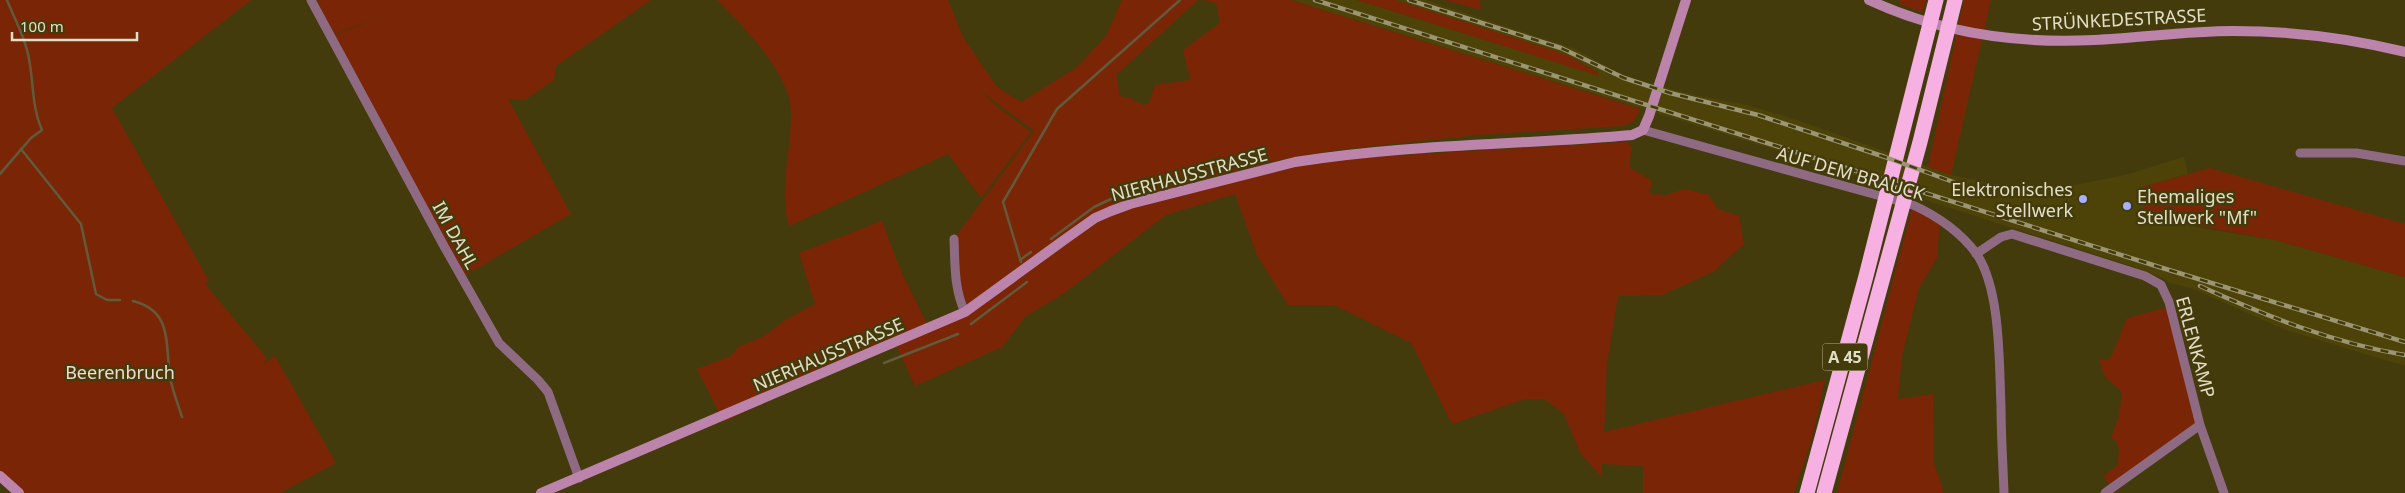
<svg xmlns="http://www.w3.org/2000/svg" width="2405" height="493" viewBox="0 0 2405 493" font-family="'Noto Sans',sans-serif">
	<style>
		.built { fill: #4d4309 }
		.green { fill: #7a2606 }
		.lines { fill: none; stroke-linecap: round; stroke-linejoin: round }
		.stream { stroke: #615b3c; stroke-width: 2.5 }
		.street { stroke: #8e6b83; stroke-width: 9 }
		.secondary { stroke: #bc84ab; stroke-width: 10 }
		.highway { stroke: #f6b0e1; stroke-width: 15 }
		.rail-casing { stroke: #9b9573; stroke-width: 4.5 }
		.rail { stroke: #443b0d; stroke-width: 2.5; stroke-dasharray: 8; stroke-linecap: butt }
		.poi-dot { fill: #a7b0fc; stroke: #443b0d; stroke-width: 2 }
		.labels { text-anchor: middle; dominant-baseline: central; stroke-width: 5; stroke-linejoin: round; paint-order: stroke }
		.shield { fill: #443b0d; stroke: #b3ae8f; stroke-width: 1 }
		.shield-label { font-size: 16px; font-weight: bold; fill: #e3dfc7 }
		.street-label { font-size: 18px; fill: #e3dfc7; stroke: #443b0d }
		.poi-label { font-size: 18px; fill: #e3dfc7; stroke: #443b0d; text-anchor: end }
		.park-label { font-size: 18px; fill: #f3d9d0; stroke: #443b0d }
	</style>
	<rect width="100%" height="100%" fill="#443b0d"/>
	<path class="built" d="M1291,0h66l241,75v-3l-33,-18 -170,-54h30l150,49 43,24 23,8 53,14 53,10 53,16 151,54 58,12h56l60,-12 59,-18 4,17 -46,13 53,40 80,13 130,37v89l-119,-36 -95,-42 -22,-5 -4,-4 -33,-13 -210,-67 -85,-30z"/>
	<path class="green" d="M0,0h251l-139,108 97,173 -4,3 62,74 -3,6 11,-8 61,107 -56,30h-255l-25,-21z
		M317,0h334l-95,66 -2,14 -29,20 -17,-1 63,115 -107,62 -131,-241 58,-21 -58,20z
		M717,0h231l15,37 34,50 24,15 55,-34 30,-32 16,-36h76l-82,75 4,21 10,2 13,7 6,-2 6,-18 35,-5 -7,-30 37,-27 -4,-20 -13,-3h88l350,109 -8,13 -10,4 -145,9 -133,14 -57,9 -119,30 -9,-6 4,16 152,-36 53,-5 257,-15 6,5 -3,20 23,14 -3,13 18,1 17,-6 25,6 9,14 21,7 5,28 -31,28 -51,23 -44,1 -11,68 -3,68 221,-52 -13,58 -18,55h-151v-27l-41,-2 -1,12 -21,-23 -16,-39 -20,-15h-19l-73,25 -41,-81 -77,-38h-46l-31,-50 -22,-61 -69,21 -103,79 -38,23 -23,30 -87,39 -20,-43 -51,21 -120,58 -27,-53 34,-13 7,-9 26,-11 23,-17 28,-15 -16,-51 83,-32 18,48 29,59 36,-16 -11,-73 80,-108 -53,-40 13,13 37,28 -50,66 -33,-44 -159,72c-11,-38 3,-77 2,-115 -1,-38 -49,-86 -74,-111z
		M1357,0h38l170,54 33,19 1,3z
		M1444,0h36l1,10 -33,-9z
		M1900,0h26l-4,12 -23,-8z
		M1964,0h27l-40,175 -23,-8z
		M2210,168l195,56v53l-130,-37 -130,-24 -3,-29z
		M1913,205l27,15 -3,38 -18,30 -17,68 -4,43 35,-5 1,69 10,30h-107z
		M2169,307l30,118 -87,63 -9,-12 14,-10 2,-15 -2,-9 -6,-4 8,-22 3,-24 -17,-15 -6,-17h11l17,-42z"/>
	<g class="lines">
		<path class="stream" d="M21,149l60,75 15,70 11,6h13
			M0,174l31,-36 11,-8c-11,-24 -8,-51 -14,-76 -4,-19 -14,-36 -21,-54
			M1051,239l43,-32 34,-16
			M1020,260l11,-8
			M1021,262l-18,-60 54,-93 123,-109
			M133,301c40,10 32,43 37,75 2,14 8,28 12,41
			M971,324l56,-42
			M884,363l74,-29"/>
		<path class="street" d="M311,0l134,248 54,95 39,37 10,12 31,86
			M1643,130l270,75c24,11 47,27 63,48 25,36 23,110 25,153 0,29 2,58 3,87
			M2300,153h56l49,8
			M954,239c1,24 0,51 11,73
			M1976,254l25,-17 11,-3 133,42 16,9 8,17 31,123 24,68
			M2105,493l95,-68"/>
		<path class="secondary" d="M1869,0c71,33 148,44 225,40 46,-2 92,-9 139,-9 57,0 116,7 172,21
			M0,476l19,17
			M541,493l424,-181 99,-72 31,-22 16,-7 19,-7 165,-42c111,-18 225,-17 337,-27l11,-5 6,-14 37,-116"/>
		<path class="highway" d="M1807,493l59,-217 70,-276
			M1824,493l96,-351 35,-142"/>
		<g class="rail-casing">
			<path id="rail" d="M1315,0l841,266 249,76
				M1409,0l152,48 63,30 46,15 88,22 127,42 82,30
				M2200,286c66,30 133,57 205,69"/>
		</g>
		<use href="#rail" class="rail"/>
	</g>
	<g class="poi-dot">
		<circle cx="2083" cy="199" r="5"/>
		<circle cx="2127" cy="206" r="5"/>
	</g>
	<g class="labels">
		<rect class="shield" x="1822.5" y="343.5" width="45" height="27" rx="4"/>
		<g class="shield-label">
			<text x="1845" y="357">A 45</text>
		</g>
		<g class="street-label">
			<text transform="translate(2119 19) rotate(-3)">STRÜNKEDESTRASSE</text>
			<text transform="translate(1851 173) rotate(16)">AUF DEM BRAUCK</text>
			<text transform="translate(1189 174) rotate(-15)">NIERHAUSSTRASSE</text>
			<text transform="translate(456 235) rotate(61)">IM DAHL</text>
			<text transform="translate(2196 347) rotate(75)">ERLENKAMP</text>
			<text transform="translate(828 354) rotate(-23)">NIERHAUSSTRASSE</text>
		</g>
		<g class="poi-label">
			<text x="2073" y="189">Elektronisches<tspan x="2073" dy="21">Stellwerk</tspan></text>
			<text x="2137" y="196" text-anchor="start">Ehemaliges<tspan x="2137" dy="21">Stellwerk "Mf"</tspan></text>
		</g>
		<g class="park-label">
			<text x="120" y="372">Beerenbruch</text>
		</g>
	</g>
	<path d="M12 32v8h125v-8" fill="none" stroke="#e3dfc7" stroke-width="2.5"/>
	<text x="20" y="32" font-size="15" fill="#e3dfc7" stroke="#443b0d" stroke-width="4" paint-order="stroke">100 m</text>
</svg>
